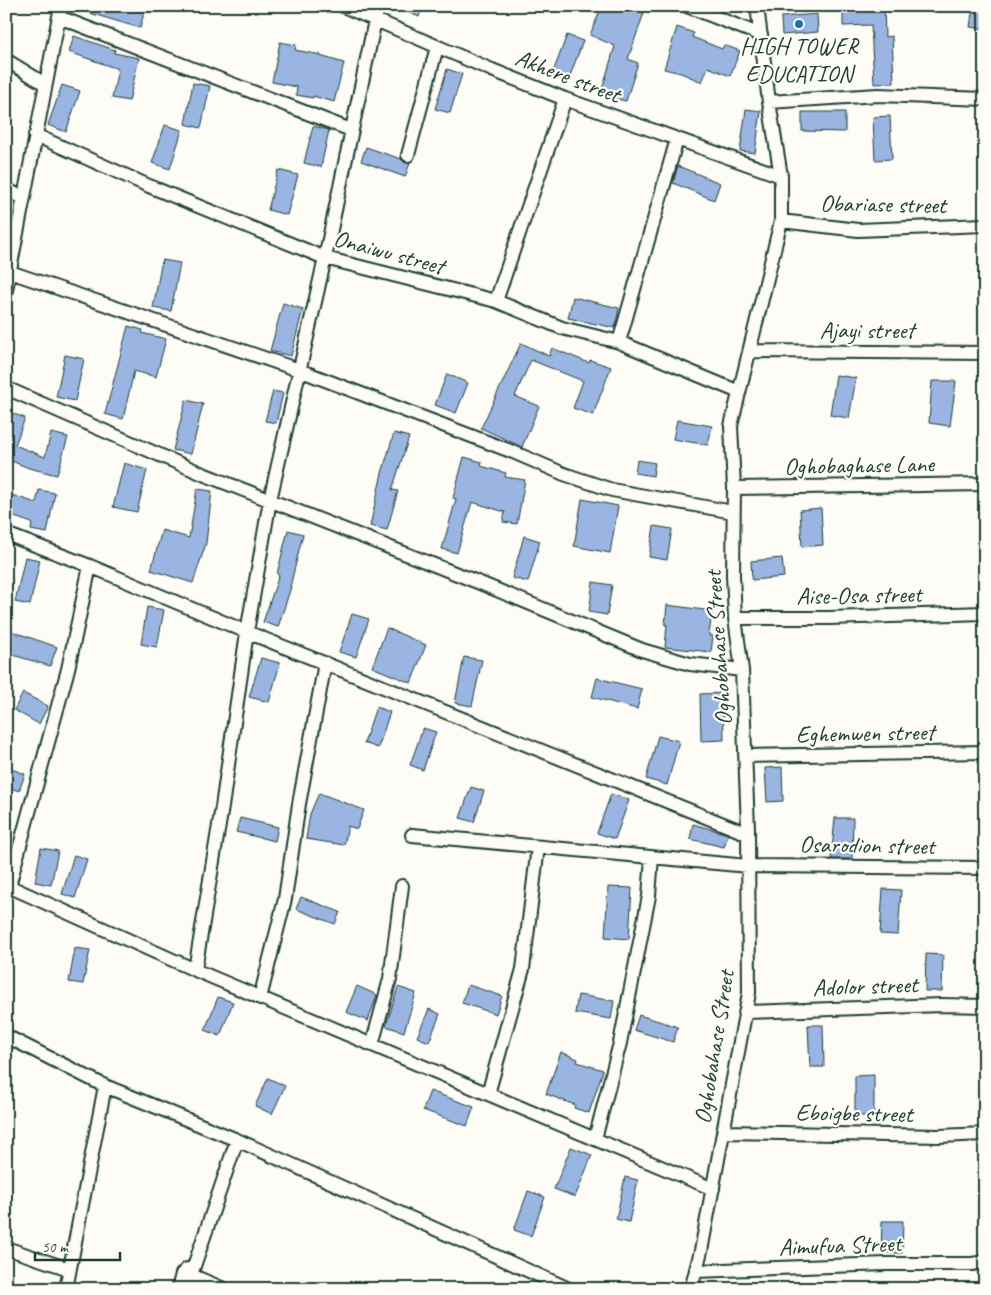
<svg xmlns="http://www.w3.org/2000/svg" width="991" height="1295" viewBox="0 0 991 1295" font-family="Caveat,sans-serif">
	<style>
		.building { fill: #9ab5e1; stroke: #1f3d34 }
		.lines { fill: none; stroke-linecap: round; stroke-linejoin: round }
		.minor-casing { stroke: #1f3d34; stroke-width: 16 }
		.minor { stroke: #fdfcf7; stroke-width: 12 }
		.poi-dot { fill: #1f6fb2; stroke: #fdfcf7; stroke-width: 2 }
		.labels { text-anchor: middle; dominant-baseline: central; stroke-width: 4.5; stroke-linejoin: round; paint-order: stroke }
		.poi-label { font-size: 24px; fill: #1f3d34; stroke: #fdfcf7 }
		.street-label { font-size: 24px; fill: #1f3d34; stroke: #fdfcf7 }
	</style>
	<rect width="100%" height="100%" fill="#fdfcf7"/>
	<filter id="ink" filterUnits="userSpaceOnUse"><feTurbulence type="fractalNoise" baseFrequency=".02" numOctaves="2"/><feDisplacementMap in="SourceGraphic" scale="10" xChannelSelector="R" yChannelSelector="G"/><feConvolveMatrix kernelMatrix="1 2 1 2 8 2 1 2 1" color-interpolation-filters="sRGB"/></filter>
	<g filter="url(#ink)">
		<path class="building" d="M77,6h69l-6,22 -64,-19z
			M394,6h29l-4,11z
			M602,6h22l20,7 -16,46 10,4 -12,38 -26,-5 15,-50 -25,-11z
			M843,6h41l1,31 7,-1 2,47 -20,1 -3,-59 -28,1z
			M973,6h12v23l-15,-2z
			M817,14l1,18 -36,3 -1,-18z
			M677,27l17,6 -2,4 30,12 2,-4 16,6 -10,25 -22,-9 -6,15 -21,-9 -17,-4z
			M567,35l16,6 -15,40 -16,-6z
			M74,36l41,14 -1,3 25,5 -10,43 -17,-3 6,-29 -49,-17z
			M280,42l16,3 -1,5 26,5 -1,1 24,7 -10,39 -21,-6v2l-17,-3 1,-8 -25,-5z
			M447,69l15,5 -12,39 -15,-4z
			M193,83l17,3 -9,42 -16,-4z
			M62,85l18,6 -14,41 -18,-7z
			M746,109l15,2 -6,42 -15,-2z
			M802,112h43v20l-43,-1z
			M890,116l2,43 -17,1 -2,-43z
			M165,125l17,5 -12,39 -18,-6z
			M313,126l16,4 -8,37 -17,-4z
			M366,147l35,12 4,4h5l-5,14 -44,-16z
			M678,166l42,17 -6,17 -41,-17z
			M278,170l20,5 -11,40 -19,-5z
			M162,260l18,3 -9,48 -18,-3z
			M573,297l46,11 -4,20 -47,-10z
			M283,303l20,6 -12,47 -21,-5z
			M128,326l15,4 -1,3 24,6 -10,38 -22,-6 -11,48 -18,-5z
			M521,343l28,13 3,-8 37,15 1,-3 21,7 -18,48 -20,-7 10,-27 -52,-21 -16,36 24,10 -17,41 -41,-19z
			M65,355l19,4 -9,42 -19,-4z
			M447,374l21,9 -12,30 -21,-8z
			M836,375l20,3 -7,40 -19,-3z
			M932,381h24l-6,45 -21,-3z
			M273,391l10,2 -7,30 -11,-2z
			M186,400l17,4 -12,50 -18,-4z
			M6,411l19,7 -10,27 30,12 6,-24 17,4 -11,38 -28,-7 -20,-8 -3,5z
			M677,420l35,6 -4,19 -35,-6z
			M394,433l15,4 -17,53 6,1 -11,39 -17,-4 12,-53z
			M464,457l18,5 -1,4 25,7 -1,4 20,3 -8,44 -14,-2 2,-10 -33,-10 -15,51 -15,-4 14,-50 -3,-1z
			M637,460l18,3 -2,13 -18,-3z
			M124,463l23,7 -10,42 -24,-5z
			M197,489l15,2 -6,52 -13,40 -42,-13 11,-40 27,8z
			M39,490l16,3 -8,40 -16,-3 1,-7 -26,-9v-21l30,10z
			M582,499l36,7 -8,47 -36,-7z
			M821,508l2,37 -21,2 -2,-37z
			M654,526l18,3 -5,31 -18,-3z
			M288,530l15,4 -13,53h1l-13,40 -15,-5 16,-47 -2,-1z
			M524,536l16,5 -12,41 -16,-4z
			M25,557l15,3 -10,45 -15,-3z
			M782,558l2,19 -32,3 -1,-19z
			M593,582l19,3 -5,30 -18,-3z
			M667,605l45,6 -3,25h4l-2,16 -46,-5 2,-22h-2z
			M147,607l17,3 -7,37 -16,-3z
			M352,614l17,5 -13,38 -17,-5z
			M387,628l39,17 -15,38 -39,-16z
			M11,631l46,16 -7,19 -44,-13v-7z
			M464,657l18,3 -10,46 -17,-3z
			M261,658l19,5 -11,39 -20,-5z
			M597,678l45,11 -5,20 -45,-12z
			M23,693l25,13 -9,18 -25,-14z
			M723,693l1,47 -23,1 -1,-47z
			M376,707l14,5 -12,36 -14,-5z
			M423,728l13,4 -13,38 -13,-5z
			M658,736l21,5 -12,44 -21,-6z
			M6,767l19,7 -6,17 -13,-5z
			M782,767l1,34 -16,1 -2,-34z
			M471,787l13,4 -10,31 -14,-4z
			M319,793l45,17 -7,19 -9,-3 -4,19 -38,-6 4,-25z
			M611,794l18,6 -14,39 -18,-6z
			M240,818l38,9 -3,14 -39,-9z
			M835,818h18l-1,41h-21z
			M693,824l35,10 -4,13 -34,-8z
			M41,848l17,3 -7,34 -16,-3z
			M74,855l13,4 -12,39 -13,-4z
			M608,887l24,1 -3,51 -24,-2z
			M883,889l18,1 -3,45 -18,-1z
			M301,897l39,15 -5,12 -39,-15z
			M75,948l15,2 -7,34 -14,-2z
			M926,954l17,1 -1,36h-17z
			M468,985l34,11 -6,18 -34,-11z
			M357,986l20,9 -9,26 -22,-9z
			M398,987l18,6 -12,39 -18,-6z
			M578,995l36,6 -3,18 -36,-6z
			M218,997l15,5 -13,34 -15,-6z
			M429,1009l11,5 -11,28 -12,-5z
			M639,1015l39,12 -5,15 -39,-12z
			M808,1025h15l1,42h-14z
			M561,1052l17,7 -1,3 26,8 -14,43 -15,-5 1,-3 -29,-11z
			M874,1075v41h-19v-40z
			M268,1078l17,8 -13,28 -17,-8z
			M430,1091l44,16 -7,19 -44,-16z
			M571,1147l21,8 -17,42 -21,-8z
			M625,1177l13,3 -9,42 -13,-3z
			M528,1191l17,6 -14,39 -17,-6z
			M882,1221h21l-1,32h-21z"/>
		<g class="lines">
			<g class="minor-casing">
				<path id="minor" d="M343,6l149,64 73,29 216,77
					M687,6l74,29
					M59,17l292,113
					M6,60l39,24
					M769,102l109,-7 107,4
					M35,135l114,51 176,72 171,43 66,27 57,14 120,50
					M408,155l29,-108
					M6,189l17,9
					M781,221l77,9 127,-5
					M10,272l289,98 214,82 51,22 48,16 121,22
					M6,290l55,-284
					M496,301l69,-202
					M619,342l58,-203
					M750,351l235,2
					M6,388l197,86 277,109 162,67 48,14 52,6
					M734,488l251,-4
					M6,534l84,32 157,66 501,202
					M735,618h94l156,-5
					M745,756l240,-4
					M412,835l336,31 237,2
					M6,885l189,85 518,219
					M9,886l59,-217 22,-103
					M195,970l27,-163 25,-175 23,-132 55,-242 53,-252
					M260,998l25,-99 14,-95 26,-141
					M746,1012l196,-7 43,1
					M6,1036l99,50 132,54 332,149
					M372,1045l18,-66 12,-93
					M488,1094l35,-125 15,-122
					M723,1132l216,4 46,-2
					M595,1139l25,-96 29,-147 3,-39
					M6,1248l63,21
					M696,1271l190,-7h86l13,-2
					M182,1274l9,1 33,14
					M66,1289l39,-203
					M178,1289l4,-15 5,-5
					M190,1289l1,-14 46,-135
					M691,1289l10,-38 48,-258 -1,-164 -6,-159 -7,-52 -2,-43 1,-87 -3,-62 50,-205v-45l-12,-74 -12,-96"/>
			</g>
			<use href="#minor" class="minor"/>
		</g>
	</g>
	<circle class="poi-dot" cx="799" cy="24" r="5"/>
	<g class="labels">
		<g class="poi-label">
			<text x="799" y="46">HIGH TOWER<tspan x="799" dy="28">EDUCATION</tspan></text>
		</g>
		<g class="street-label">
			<text transform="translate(568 76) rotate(21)">Akhere street</text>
			<text transform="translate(883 204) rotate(1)">Obariase street</text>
			<text transform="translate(389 252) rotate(15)">Onaiwu street</text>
			<text x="867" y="330">Ajayi street</text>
			<text transform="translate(859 465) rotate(-1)">Oghobaghase Lane</text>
			<text transform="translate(859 595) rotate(-1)">Aise-Osa street</text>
			<text transform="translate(718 648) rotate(-94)">Oghobahase Street</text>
			<text transform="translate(865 733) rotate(-1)">Eghemwen street</text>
			<text transform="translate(867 845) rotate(1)">Osarodion street</text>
			<text transform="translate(865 986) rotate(-2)">Adolor street</text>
			<text transform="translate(714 1047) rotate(-81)">Oghobahase Street</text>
			<text transform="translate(854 1113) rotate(1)">Eboigbe street</text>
			<text transform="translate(840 1245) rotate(-2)">Aimufua Street</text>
		</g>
	</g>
	<rect width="991" height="1295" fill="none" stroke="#fdfcf7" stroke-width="25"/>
	<rect x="12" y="12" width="966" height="1270" fill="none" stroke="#1f3d34" stroke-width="2" filter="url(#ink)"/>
	<path d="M35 1252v8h85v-8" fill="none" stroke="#1f3d34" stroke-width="2.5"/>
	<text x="42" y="1252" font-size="15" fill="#1f3d34" stroke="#fdfcf7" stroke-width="4" paint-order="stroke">50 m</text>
</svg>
